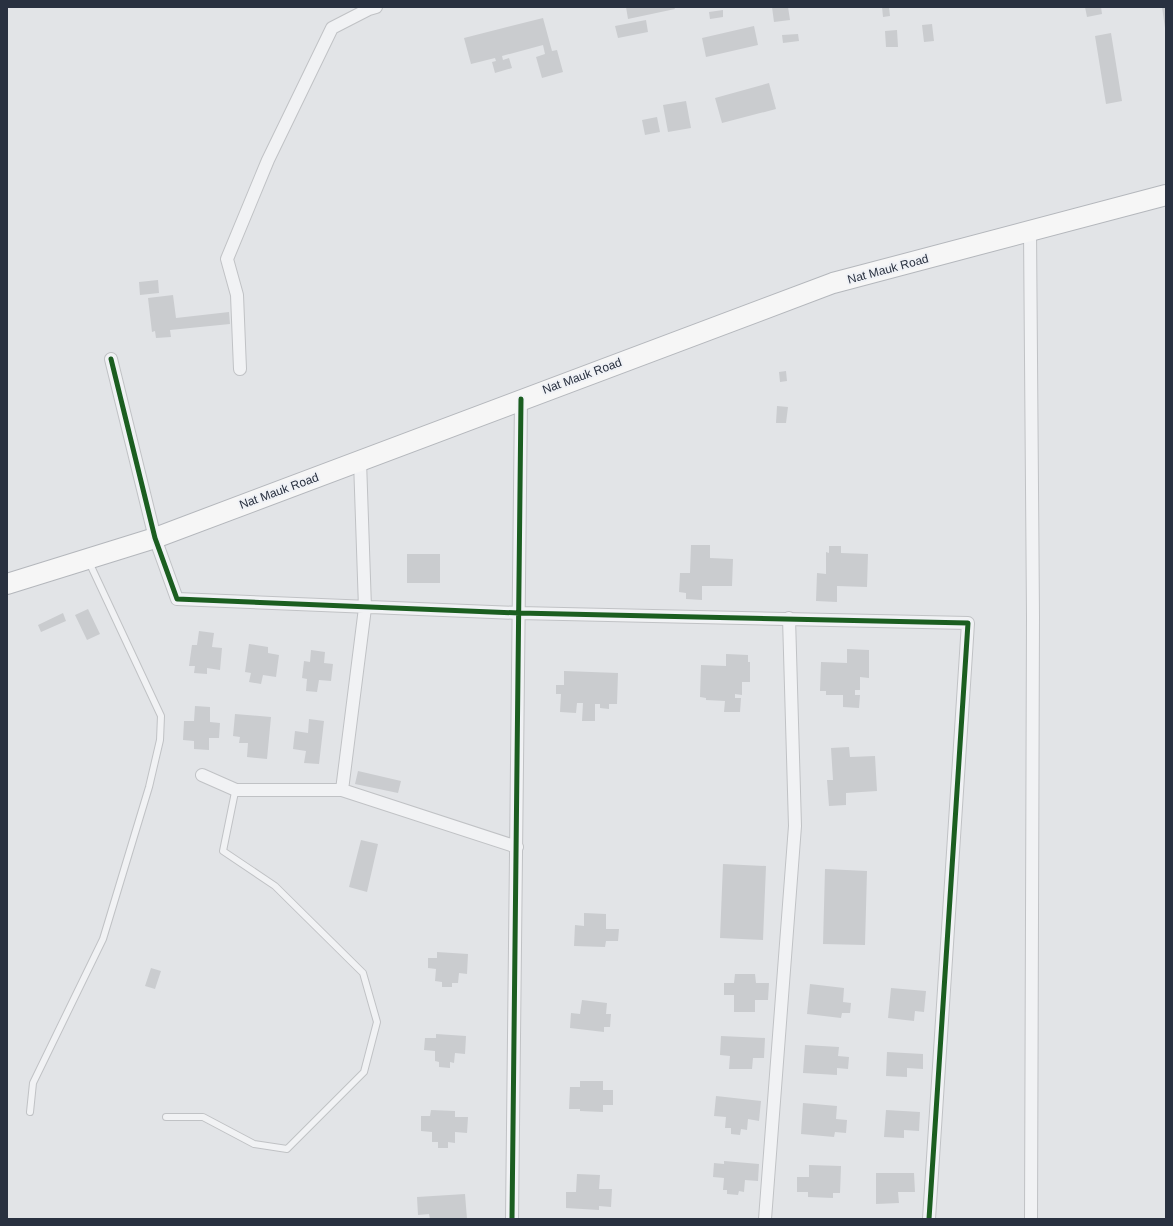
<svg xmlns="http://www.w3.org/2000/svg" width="1173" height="1226" viewBox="0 0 1173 1226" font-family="Helvetica,sans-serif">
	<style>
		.building { fill: #cacccf }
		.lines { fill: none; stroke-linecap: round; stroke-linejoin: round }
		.service-casing { stroke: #c0c2c5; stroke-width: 8 }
		.minor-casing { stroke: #c0c2c5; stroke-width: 14 }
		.trunk-casing { stroke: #b4b7bc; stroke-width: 22 }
		.service { stroke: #f1f2f4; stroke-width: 6 }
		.minor { stroke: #f1f2f4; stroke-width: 12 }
		.trunk { stroke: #f6f6f6; stroke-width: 20 }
		.cycleway-casing { stroke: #f0f2f6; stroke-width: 8 }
		.cycleway { stroke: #1b5e20; stroke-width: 5 }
		.labels { text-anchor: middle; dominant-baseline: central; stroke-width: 4; stroke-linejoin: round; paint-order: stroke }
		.street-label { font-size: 12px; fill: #293140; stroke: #f0f2f6 }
	</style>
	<rect width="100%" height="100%" fill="#e2e4e7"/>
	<path class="building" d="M626,7h48l1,2 -47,10z
		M772,7h16l2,13 -16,2z
		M882,7h7l1,9 -7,1z
		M1085,7h16l1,7 -15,3z
		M1162,7h4v21h-1z
		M723,10v7l-13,2 -1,-7z
		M543,18l9,33 5,-1 6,22 -21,6 -6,-21 9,-3 -2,-9 -41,11 1,4 6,-2 3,10 -17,5 -3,-11 4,-1 -1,-3 -24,6 -7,-26z
		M646,20l2,12 -30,6 -3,-12z
		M932,24l2,17 -10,1 -2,-17z
		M754,26l4,19 -52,12 -4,-19z
		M897,30l1,17h-12l-1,-16z
		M1111,33l11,68 -16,3 -11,-68z
		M798,34l1,7 -16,2 -1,-8z
		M769,83l7,26 -54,14 -7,-25z
		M686,101l5,27 -23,4 -5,-27z
		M657,117l3,15 -15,3 -3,-15z
		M158,280l1,13 -19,2 -1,-13z
		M173,295l3,23 53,-6 1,12 -60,6 1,7 -15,1 -1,-7 -3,1 -4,-34z
		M786,371l1,10 -7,1 -1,-10z
		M777,406l11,1 -2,16h-10z
		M691,545h19v13l23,1 -1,27h-30v14l-16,-1v-6l-7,-1 1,-19h10z
		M829,546h12v7l27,1 -1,33 -30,-1v16l-21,-1 1,-28 9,1v-22l3,1z
		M407,554h33v29h-33z
		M88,609l12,25 -13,6 -12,-25z
		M63,613l3,8 -25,11 -3,-7z
		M199,631l15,2 -2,14 10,1 -2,22 -13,-2v6l-13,-1 1,-7h-6l3,-21h5z
		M249,644l19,3v6l11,2 -3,22 -13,-2 -2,9 -12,-2 2,-9 -6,-1z
		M847,649l22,1v28l-9,-1v13h-5v5h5l-1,13 -16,-1v-12h-17v-4h-6l1,-29 26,1z
		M311,650l14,2 -1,11 9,1 -2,17 -12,-1 -2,12 -11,-1 1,-12 -5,-1 2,-17 6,1z
		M726,654l22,1v7h2v20h-8v13l-7,-1v4h6l-1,14h-16l1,-11 -19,-1v-2l-6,-1 1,-32 25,1z
		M564,671l54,2 -1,31h-8v5l-9,-1v-4h-5v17h-13l1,-18h-6l-1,10 -16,-1 1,-18h-5v-9h8z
		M195,706l15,1v15l10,1 -1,15h-10v12l-15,-1v-8l-11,-1 1,-19h10z
		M235,714l36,3 -4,42 -20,-2 1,-14h-9l1,-6 -7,-1z
		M309,719l15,2 -5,43 -15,-1 2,-12 -13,-2 2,-18 13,2z
		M849,747l1,10 25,-1 2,35 -31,2v12l-17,1 -2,-26h6l-2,-32z
		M358,771l43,10 -3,12 -43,-9z
		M361,840l17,4 -11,48 -18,-5z
		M723,864l43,2 -3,74 -43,-2z
		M825,869l42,2 -2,74 -42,-1z
		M584,913l22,1v15h13l-1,12h-12l-1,6 -31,-1 1,-21 9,1z
		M437,952l31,2 -1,20 -8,-1 -1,10h-6v4h-10v-5l-7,-1 1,-12 -8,-1v-10h9z
		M151,968l10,3 -6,18 -10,-3z
		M735,974h20l1,9h13l-1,17h-13v12h-21v-17h-10v-12h10z
		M810,984l34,4 -1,14 8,1 -1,10h-8l-1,5 -34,-4z
		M891,988l35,3 -2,21 -9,-1 -1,10 -26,-3z
		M582,1000l25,3 -1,11h5l-1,13h-6v5l-34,-4 1,-15 9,1z
		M436,1034l30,2 -1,18 -10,-1 -1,10 -4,-1v6l-11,-1v-5l-4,-1v-10l-11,-1 1,-12h11z
		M721,1036l44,2 -1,20h-11l-1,11h-23l1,-13 -10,-1z
		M805,1045l34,2 -1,9 11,1 -1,12 -11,-1v7l-34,-2z
		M887,1052l36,2v15l-16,-1v9l-21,-1z
		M580,1081h23v9h10v15h-10v7l-23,-1v-2h-11l1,-22h10z
		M716,1096l45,5 -2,20 -11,-2 -1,11 -6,-1 -1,6 -9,-1v-6h-6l1,-11 -12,-1z
		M803,1103l34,3 -1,13 11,1 -1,13 -11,-1 -1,5 -33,-3z
		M431,1110l24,1v6h13l-1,16 -12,-1v11l-7,-1v6h-10v-6h-6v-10l-11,-1v-15h9z
		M886,1110l34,2 -1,19 -15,-1v8l-20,-1z
		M724,1161l35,3 -1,17 -13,-1 -1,12 -5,-1 -1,4 -11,-1v-4h-4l1,-12 -11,-1 1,-14 10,1z
		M809,1165l32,1 -1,27h-7v5l-25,-1v-5h-11v-15h12z
		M876,1173h38l1,19h-17l1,11 -23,1z
		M577,1174l23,1 -1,14h13l-1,18 -12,-1v4l-33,-2v-16h10z
		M465,1194l2,25h-37l-1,-5 -11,1 -1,-18z"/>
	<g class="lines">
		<g class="service-casing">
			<path id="service" d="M30,1112l3,-29 70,-144 46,-152 11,-47 1,-24 -72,-154
				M166,1117h37l51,27 33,5 77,-77 13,-50 -14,-49 -88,-87 -52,-35 12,-59"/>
		</g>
		<g class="minor-casing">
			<path id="minor" d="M1030,230l3,386 -2,603
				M111,359l44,179 22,61 342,14 449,10 -39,596
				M240,369l-3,-74 -10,-36 41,-99 64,-132 37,-19 7,-2
				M202,775l34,15h106l175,57
				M342,790l23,-182 -5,-147
				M512,1219l9,-820
				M765,1219l30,-393 -6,-208"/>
		</g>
		<g class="trunk-casing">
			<path id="trunk" d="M7,584l148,-46 678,-255 333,-88"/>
		</g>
		<use href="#service" class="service"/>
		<use href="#minor" class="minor"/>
		<use href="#trunk" class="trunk"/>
		<g class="cycleway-casing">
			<path id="cycleway" d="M111,359l44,179 22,61 342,14 449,10 -39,596
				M512,1219l9,-820"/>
		</g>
		<use href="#cycleway" class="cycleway"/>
	</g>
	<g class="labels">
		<g class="street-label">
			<text transform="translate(888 269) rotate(-15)">Nat Mauk Road</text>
			<text transform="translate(582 376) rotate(-20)">Nat Mauk Road</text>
			<text transform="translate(279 491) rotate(-20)">Nat Mauk Road</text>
		</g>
	</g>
	<rect width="1173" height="1226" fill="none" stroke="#293140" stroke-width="16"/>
</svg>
